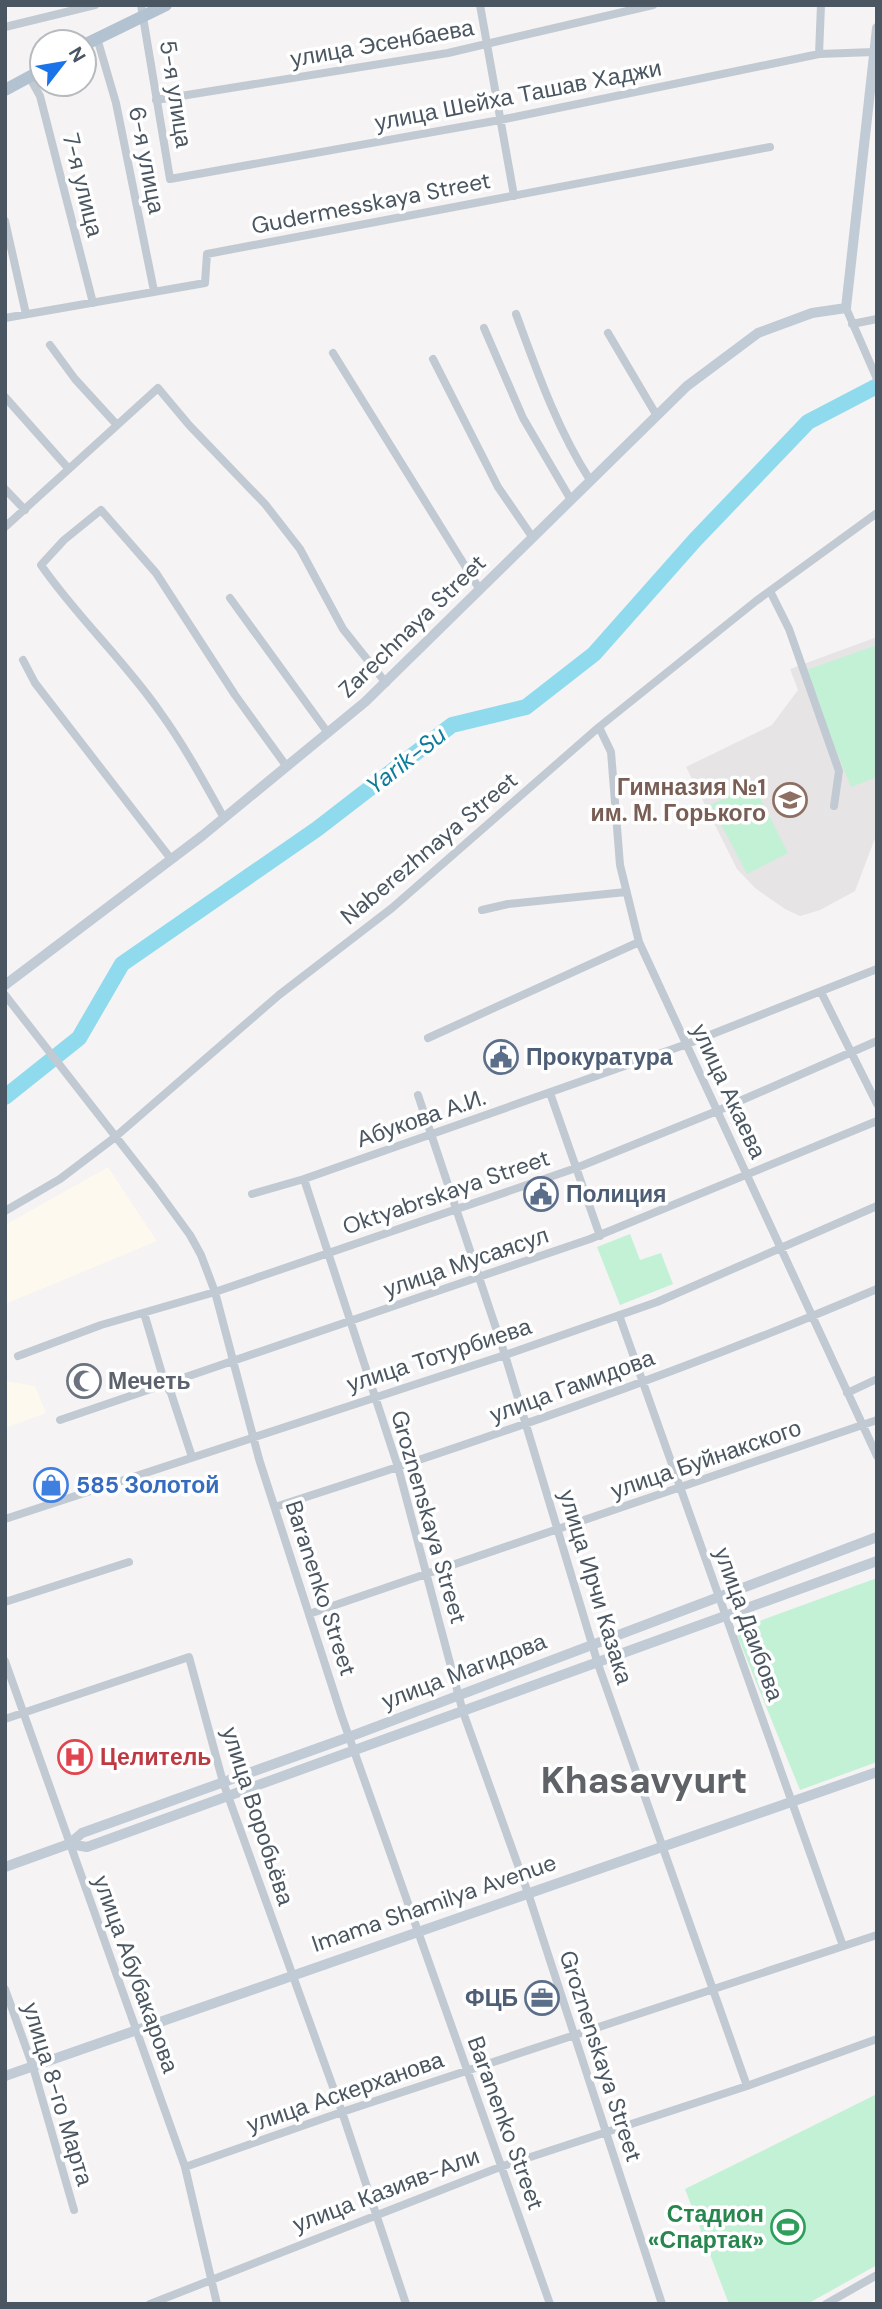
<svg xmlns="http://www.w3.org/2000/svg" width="882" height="2309" viewBox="0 0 882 2309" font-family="'DM Sans',sans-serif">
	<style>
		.commercial { fill: #fdf9ef }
		.education { fill: #e6e4e5 }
		.green { fill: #c3f1d5 }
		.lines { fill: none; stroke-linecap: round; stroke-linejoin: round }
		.river { stroke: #90daee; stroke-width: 16 }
		.street { stroke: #c1cad2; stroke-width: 8 }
		.secondary { stroke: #c1cbd6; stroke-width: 10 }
		.primary { stroke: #b3c2d1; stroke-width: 12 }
		.labels { text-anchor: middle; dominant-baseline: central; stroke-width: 7; stroke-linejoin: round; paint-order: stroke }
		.street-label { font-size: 23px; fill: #4a5661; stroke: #fff }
		.education-label { font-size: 23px; font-weight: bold; fill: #785e54; stroke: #fff; text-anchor: end }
		.service-label { font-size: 23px; font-weight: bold; fill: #4e5e75; stroke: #fff; text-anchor: start }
		.worship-label { font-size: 23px; font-weight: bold; fill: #5b616d; stroke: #fff; text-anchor: start }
		.shop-label { font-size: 23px; font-weight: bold; fill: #366cbe; stroke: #fff; text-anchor: start }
		.health-label { font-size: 23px; font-weight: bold; fill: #be3a42; stroke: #fff; text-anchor: start }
		.leisure-label { font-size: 23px; font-weight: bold; fill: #27864d; stroke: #fff; text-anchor: end }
		.water-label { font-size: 24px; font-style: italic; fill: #0c7c9b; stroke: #fff }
		.town-label { font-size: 37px; font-weight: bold; fill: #5f6368; stroke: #fff }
	</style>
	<rect width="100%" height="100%" fill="#f5f3f3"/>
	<path class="commercial" d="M108,1167l49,74 -152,63v-79z
		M5,1381l30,5 11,27 -41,15z"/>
	<path class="education" d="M877,637v196l-22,58 -35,19 -20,6 -15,-7 -30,-21 -18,-19 -51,-102 86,-42 26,-35 -8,-21z"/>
	<path class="green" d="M877,645v132l-26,10 -47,-116z
		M753,784l35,69 -41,21 -36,-69z
		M630,1234l10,26 21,-7 12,31 -53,21 -23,-58z
		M877,1578v184l-77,28 -65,-160z
		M877,2094v171l-70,39h-78l-44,-115z"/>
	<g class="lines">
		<path class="river" d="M5,1097l74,-59 43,-74 195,-135 135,-104 74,-18 68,-53 101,-114 113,-118 69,-36"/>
		<path class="street" d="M141,5l29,174 330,-59 319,-66 55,-2
			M480,5l34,191
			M5,27l90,-22
			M97,38l19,65 38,188
			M819,54l2,-49
			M30,78l10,18 53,207
			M156,100l292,-47 205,-48
			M5,221l21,93
			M846,308l31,71
			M516,314c21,57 41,115 74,166
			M5,318l200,-35 2,-29 563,-107
			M852,324l25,-5
			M484,328l39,90 48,82
			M608,333l49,83
			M50,345l25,34 42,46
			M333,353l147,237
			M433,359l65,128 35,51
			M5,397l63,71
			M5,489l20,21
			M5,527l153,-139 31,37 76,79 35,45 43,80 43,54
			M770,591l19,38 50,142 -5,35
			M230,598l98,135
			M23,660l12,23 136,176
			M599,727l12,25 9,113 19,77 238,514
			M224,818c-20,-36 -40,-73 -64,-106 -36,-52 -83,-95 -119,-147l23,-25 37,-30 55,63 79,122 52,72
			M482,910l26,-6 118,-12
			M821,992l56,112
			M5,995l150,192 35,48 11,20 14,37 44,167 83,258 208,587
			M428,1038l211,-96
			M550,1093l50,143
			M418,1095l87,260 93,309 149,422
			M304,1179l94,288 65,245 65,181 134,411
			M252,1194l52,-15 383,-135 190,-75
			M5,1211l55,-32 54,-41 165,-143 113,-87 207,-181 157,-126 121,-88
			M144,1313l21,71 6,9 21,64
			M619,1315l224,631
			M18,1356l83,-31 114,-33 361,-124 141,-57 160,-70
			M847,1393l30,-14
			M60,1420l530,-181 287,-118
			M275,1507c203,-65 405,-134 602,-218
			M5,1519l500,-164 152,-53 220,-96
			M5,1602l124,-40
			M309,1614l568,-194
			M5,1661l180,506 32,137
			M5,1719l184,-62 34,125 119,330 64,192
			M5,1989l28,78 41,143
			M185,2167l157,-55 535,-177
			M150,2304l350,-137 247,-81 130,-47
			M826,2304l51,-29"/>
		<path class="secondary" d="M5,985l197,-149 163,-134 322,-316 71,-53 54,-20 34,-5 31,-280
			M69,1844l18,3 790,-286
			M5,1867l64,-23 13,-11 267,-96 528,-200
			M5,2076l872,-304"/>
		<path class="primary" d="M84,45l82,-40
			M5,90l37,-20"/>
	</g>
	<defs>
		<g id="school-ring" transform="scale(1.75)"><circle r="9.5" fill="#fff" stroke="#8d6e63" stroke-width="1.5"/><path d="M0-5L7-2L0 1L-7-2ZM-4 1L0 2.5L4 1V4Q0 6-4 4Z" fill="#8d6e63"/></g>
		<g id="civic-ring" transform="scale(1.75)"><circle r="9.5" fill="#fff" stroke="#5c6f8a" stroke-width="1.5"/><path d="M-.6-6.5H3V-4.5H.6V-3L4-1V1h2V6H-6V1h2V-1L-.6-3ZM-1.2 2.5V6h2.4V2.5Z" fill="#5c6f8a"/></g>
		<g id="mosque-ring" transform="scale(1.75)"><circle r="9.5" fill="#fff" stroke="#6b7280" stroke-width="1.5"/><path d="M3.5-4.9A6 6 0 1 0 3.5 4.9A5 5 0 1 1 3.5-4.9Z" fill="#6b7280"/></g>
		<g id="shop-ring" transform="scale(1.75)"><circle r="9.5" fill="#fff" stroke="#3f7fe0" stroke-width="1.5"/><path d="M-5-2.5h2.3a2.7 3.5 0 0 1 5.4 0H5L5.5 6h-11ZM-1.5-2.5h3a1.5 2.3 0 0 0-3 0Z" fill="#3f7fe0"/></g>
		<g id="hospital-ring" transform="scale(1.75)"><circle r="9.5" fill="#fff" stroke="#e0444e" stroke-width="1.5"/><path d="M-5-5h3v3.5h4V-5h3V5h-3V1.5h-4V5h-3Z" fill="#e0444e"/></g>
		<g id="office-ring" transform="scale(1.75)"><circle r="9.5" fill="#fff" stroke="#5c6f8a" stroke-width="1.5"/><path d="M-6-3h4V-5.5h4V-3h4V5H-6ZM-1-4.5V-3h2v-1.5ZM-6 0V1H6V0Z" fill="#5c6f8a"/></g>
		<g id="stadium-ring" transform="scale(1.75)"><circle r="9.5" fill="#fff" stroke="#2e9e5b" stroke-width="1.5"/><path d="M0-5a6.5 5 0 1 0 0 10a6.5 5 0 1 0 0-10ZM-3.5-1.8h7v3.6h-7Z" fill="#2e9e5b"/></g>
	</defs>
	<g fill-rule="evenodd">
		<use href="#school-ring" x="790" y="800"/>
		<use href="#civic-ring" x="501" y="1057"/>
		<use href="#civic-ring" x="541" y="1194"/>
		<use href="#mosque-ring" x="84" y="1381"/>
		<use href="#shop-ring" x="51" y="1485"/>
		<use href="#hospital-ring" x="75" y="1757"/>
		<use href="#office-ring" x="542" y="1998"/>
		<use href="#stadium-ring" x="788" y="2227"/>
	</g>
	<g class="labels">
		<g class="street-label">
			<text transform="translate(382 43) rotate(-10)">улица Эсенбаева</text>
			<text transform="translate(176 94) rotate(81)">5-я улица</text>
			<text transform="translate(518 95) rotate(-11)">улица Шейха Ташав Хаджи</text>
			<text transform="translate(147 160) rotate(79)">6-я улица</text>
			<text transform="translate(83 185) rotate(76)">7-я улица</text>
			<text transform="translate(371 203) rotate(-11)">Gudermesskaya Street</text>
			<text transform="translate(412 626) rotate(-44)">Zarechnaya Street</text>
			<text transform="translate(429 848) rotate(-40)">Naberezhnaya Street</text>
			<text transform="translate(729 1091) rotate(65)">улица Акаева</text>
			<text transform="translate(421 1118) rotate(-19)">Абукова А.И.</text>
			<text transform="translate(446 1192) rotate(-19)">Oktyabrskaya Street</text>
			<text transform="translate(466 1262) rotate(-19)">улица Мусаясул</text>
			<text transform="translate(439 1355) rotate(-18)">улица Тотурбиева</text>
			<text transform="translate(572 1386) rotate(-20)">улица Гамидова</text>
			<text transform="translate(706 1459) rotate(-19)">улица Буйнакского</text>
			<text transform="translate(429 1517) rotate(74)">Groznenskaya Street</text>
			<text transform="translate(596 1587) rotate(73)">улица Ирчи Казака</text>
			<text transform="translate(321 1588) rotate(72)">Baranenko Street</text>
			<text transform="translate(749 1624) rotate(70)">улица Даибова</text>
			<text transform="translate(464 1671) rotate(-21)">улица Магидова</text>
			<text transform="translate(258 1816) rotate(72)">улица Воробьёва</text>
			<text transform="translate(434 1903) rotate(-19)">Imama Shamilya Avenue</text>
			<text transform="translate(136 1974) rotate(70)">улица Абубакарова</text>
			<text transform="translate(601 2056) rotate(72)">Groznenskaya Street</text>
			<text transform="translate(345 2092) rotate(-19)">улица Аскерханова</text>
			<text transform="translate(58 2094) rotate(73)">улица 8-го Марта</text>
			<text transform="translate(506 2123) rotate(70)">Baranenko Street</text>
			<text transform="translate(386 2190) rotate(-21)">улица Казияв-Али</text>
		</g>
		<g class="education-label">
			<text x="766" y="787">Гимназия №1<tspan x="766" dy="26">им. М. Горького</tspan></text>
		</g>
		<g class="service-label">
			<text x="526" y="1057">Прокуратура</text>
			<text x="566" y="1194">Полиция</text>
			<text x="518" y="1998" text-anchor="end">ФЦБ</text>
		</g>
		<g class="worship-label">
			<text x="108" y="1381">Мечеть</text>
		</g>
		<g class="shop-label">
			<text x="76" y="1485">585 Золотой</text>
		</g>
		<g class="health-label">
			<text x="100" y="1757">Целитель</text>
		</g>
		<g class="leisure-label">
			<text x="764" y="2214">Стадион<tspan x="764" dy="26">«Спартак»</tspan></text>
		</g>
		<g class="water-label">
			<text transform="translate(406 760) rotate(-38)">Yarik-Su</text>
		</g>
		<g class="town-label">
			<text x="644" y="1780">Khasavyurt</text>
		</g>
	</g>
	<rect width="882" height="2309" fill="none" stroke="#4a5661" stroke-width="14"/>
	<g transform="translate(63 63) rotate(59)"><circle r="33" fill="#ffffff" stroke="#b7bbc0" stroke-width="2"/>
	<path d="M0-5L12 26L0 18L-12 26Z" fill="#1a73e8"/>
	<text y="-10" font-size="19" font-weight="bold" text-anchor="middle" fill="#4a5661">N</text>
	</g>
</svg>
